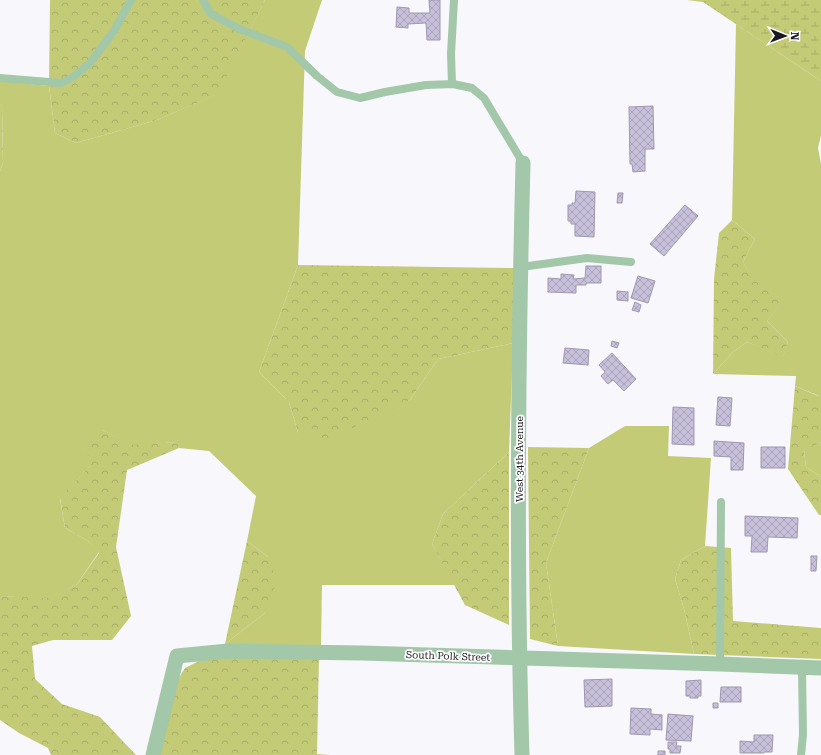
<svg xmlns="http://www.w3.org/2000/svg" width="821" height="755" viewBox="0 0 821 755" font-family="'Roboto Serif',serif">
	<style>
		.green { fill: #c4cb77 }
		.forest { fill: url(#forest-crowns) }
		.wetland { fill: url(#wetland-marsh) }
		.building { fill: url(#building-cross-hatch); stroke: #9e98b1 }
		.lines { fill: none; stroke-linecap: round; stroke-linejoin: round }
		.lane { stroke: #a3c7a9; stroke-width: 8 }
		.street { stroke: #a3c7a9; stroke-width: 15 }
		.labels { text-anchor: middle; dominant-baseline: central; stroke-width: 3.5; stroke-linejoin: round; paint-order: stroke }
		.street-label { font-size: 10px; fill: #1a1720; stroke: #fff }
	</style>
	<defs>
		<pattern id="forest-crowns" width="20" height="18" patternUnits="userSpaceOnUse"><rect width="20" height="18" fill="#c4cb77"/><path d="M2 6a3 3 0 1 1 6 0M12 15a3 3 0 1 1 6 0" fill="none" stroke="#a8ae67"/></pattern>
		<pattern id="wetland-marsh" width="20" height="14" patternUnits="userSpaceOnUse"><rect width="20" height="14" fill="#c4cb77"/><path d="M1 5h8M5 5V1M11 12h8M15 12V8" fill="none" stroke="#a8ae67"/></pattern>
		<pattern id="building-cross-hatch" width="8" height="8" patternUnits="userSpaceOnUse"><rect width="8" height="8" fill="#c6c0da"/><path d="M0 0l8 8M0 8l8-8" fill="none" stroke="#aaa4bb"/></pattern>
	</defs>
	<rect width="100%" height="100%" fill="#f8f7fc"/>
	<path class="green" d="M265,0h57l-17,51 -7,214 -39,107 30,30 9,31 112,-33 28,-41 75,-16 -4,109 -66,62 -11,30 23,41h-133l-1,62 -96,-3 40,-31 3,-56 -21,-16 9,-45 -47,-45 -30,-3 -3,-6 -45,4 -28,-16 -13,36 -30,33 5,29 23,13 11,11 -22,32 -28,15 -49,-3v-425l3,-8 -1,-57 -2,-1v-24l49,5 6,47 21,10 81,-23 60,-26z
		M736,24l85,57v54l-3,13 3,16v230l-2,2 -24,-10 1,-10 -83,-2 20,-22 14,-10 36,14 5,-14 -21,-21 16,-21 -29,-19 -11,-19 12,-23 -23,-19z
		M625,426h44l-1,30 43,2 -6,88 -24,14 -6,19 9,30 10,45 -136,-8 -12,-83 43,-115z
		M821,442v35l-15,-10 -2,-17z"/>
	<path class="forest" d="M50,0h215l-47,94 -61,26 -81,23 -21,-10 -6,-47z
		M0,105l2,1 1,57 -3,8z
		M732,220l23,19 -12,23 12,19 29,19 -17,21 21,21 -5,15 -36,-15 -14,10 -20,22 1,-95 5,-46z
		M298,265l217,3 -2,75 -75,16 -28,41 -80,39 -32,-6 -9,-31 -30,-30z
		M795,386l23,10 3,-2v48l-17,9 2,16 15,10v38h-2l-31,-46z
		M103,430l28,15 46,-3 2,6 -52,22 -11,77 15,69 -19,24h-59l-21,6 3,33 27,25 38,13 36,38h-85l-3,-7 -29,-15 -19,-13v-124l49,2 28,-14 22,-31 -11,-12 -23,-13 -5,-30 30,-32 -5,-26z
		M528,447l61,1 -43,115 12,83 -28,-7z
		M509,452v173l-44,-20 -33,-61 11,-30z
		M247,541l21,16 9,24 -12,32 -40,31z
		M705,546l26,2 2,73 88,7v31l-127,-5 -10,-45 -9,-30 6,-19z
		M319,657l-2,97 13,1h-171l18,-74 8,-13 20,-10z"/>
	<path class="wetland" d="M687,0h134v81l-118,-79z"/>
	<path class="building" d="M429,0h11v40h-13l-1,-17 -18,1v4l-12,-1 1,-20 12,1v5h21z
		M653,106l1,43h-9v22l-12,1 -1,-8h-2l-1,-57z
		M576,191l19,1 -1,45 -19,-1v-12h-4v-3h-3v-16h4v-2h3z
		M618,193h5l-1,10h-5z
		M685,205l13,11 -34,40 -14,-12z
		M586,266h15v17h-15v2h-10v8l-28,-1v-14l13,1v-5l13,1 -1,4 12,-1z
		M638,276l17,5 -7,22 -17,-5z
		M617,291l11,1v9l-11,-1z
		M635,302l6,3 -2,7 -7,-2z
		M612,341l7,2 -2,5 -6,-2z
		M565,348l24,2 -1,15 -25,-2z
		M612,353l24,26 -12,12 -11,-11 -5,4 -7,-8 4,-4 -6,-7z
		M718,397l14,1 -2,28 -14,-1z
		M673,407l21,1v37l-22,-1z
		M714,441l30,2 -1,27h-12v-13l-17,-1z
		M761,447h24v21h-24z
		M745,516l53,2 -1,20 -29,-1 -1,15h-16l1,-16h-7z
		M811,556h6l-1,15h-5z
		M612,679v27l-27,1 -1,-27z
		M701,680v16h-3v2h-8v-2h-4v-15z
		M721,687h20v15h-21z
		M713,703h5v5h-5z
		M631,708l20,1v5l11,1v15l-12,-1v6l-20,-1z
		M668,714l25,2 -2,25 -25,-1z
		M754,735h19l-1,17h-8v1h-24v-12l14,1z
		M668,742h9l-1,4h5l-1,7h-10v-4h-2z
		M658,751h7v4h-7z"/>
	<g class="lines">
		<path class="lane" d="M203,0l7,13 12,7 20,10 45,17 30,29 20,16 23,6 25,-6 41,-7 27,-1 19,4 12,10 39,65
			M0,78l61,5 12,-6 17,-14 24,-32 17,-31
			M452,84l-1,-30 3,-54
			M521,267l66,-9 44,4
			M720,664l1,-162
			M801,755l2,-20 -1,-67"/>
		<path class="street" d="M153,755l24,-99 51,-5 134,2 358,11 101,4
			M522,755c-6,-197 -4,-395 1,-592"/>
	</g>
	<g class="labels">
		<g class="street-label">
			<text transform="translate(519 459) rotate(-90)">West 34th Avenue</text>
			<text transform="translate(448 656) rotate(2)">South Polk Street</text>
		</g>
	</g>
	<g transform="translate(785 36) rotate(91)" stroke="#ffffff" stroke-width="3" paint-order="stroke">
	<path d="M0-3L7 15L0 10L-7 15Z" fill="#1a1720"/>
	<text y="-6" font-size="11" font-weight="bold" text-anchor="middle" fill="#1a1720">N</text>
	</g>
</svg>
